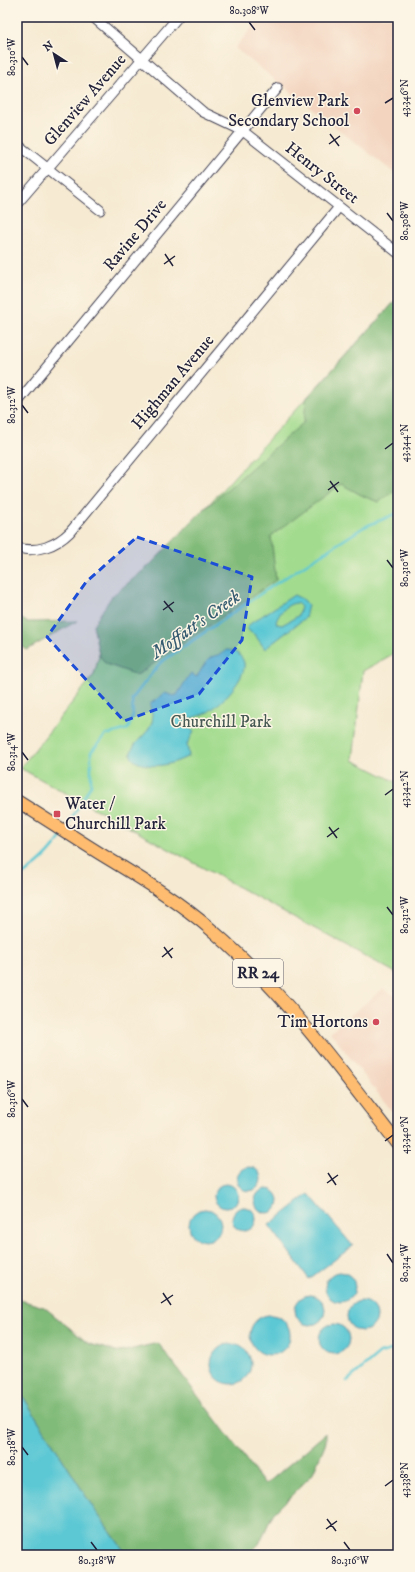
<svg xmlns="http://www.w3.org/2000/svg" width="415" height="1572" viewBox="0 0 415 1572" font-family="'IM FELL DW Pica',serif">
	<style>
		.built { fill: #f3d4bf }
		.green { fill: #a2db8e; stroke: #627e64 }
		.forest { fill: #81bb79; stroke: #526e5a }
		.water { fill: #5cc8d4; stroke: #3f7588; fill-rule: evenodd }
		.lines { fill: none; stroke-linecap: round; stroke-linejoin: round }
		.stream { stroke: #5cc8d4; stroke-width: 2.5 }
		.minor-casing { stroke: #424052; stroke-width: 11 }
		.major-casing { stroke: #424052; stroke-width: 14 }
		.minor { stroke: #fff; stroke-width: 9 }
		.major { stroke: #febc70; stroke-width: 12 }
		.marked { fill: #1d4ed8; fill-opacity: 0.2; stroke: #1d4ed8; stroke-width: 3; stroke-dasharray: 8 5; stroke-linejoin: round }
		.ticks { fill: none; stroke: #22223b; stroke-width: 1.5 }
		.poi-dot { fill: #d1495b; stroke: #fcf5e5; stroke-width: 1.5 }
		.labels { text-anchor: middle; dominant-baseline: central; stroke-width: 3; stroke-linejoin: round; paint-order: stroke }
		.shield { fill: #fcf5e5; stroke: #63616e; stroke-width: 1 }
		.shield-label { font-size: 16px; font-weight: bold; fill: #22223b }
		.street-label { font-size: 17px; fill: #22223b; stroke: #fcf5e5 }
		.poi-label { font-size: 17px; fill: #22223b; stroke: #fcf5e5; text-anchor: end }
		.park-label { font-size: 17px; fill: #485a54; stroke: #fcf5e5 }
		.water-label { font-size: 18px; font-style: italic; fill: #365c71; stroke: #fcf5e5 }
		.neatline { fill: none; stroke: #22223b; stroke-width: 1.5 }
		.ticks-label { font-size: 10px; text-anchor: middle; fill: #22223b }
	</style>
	<rect width="100%" height="100%" fill="#fcf5e5"/>
	<filter id="ink" filterUnits="userSpaceOnUse"><feTurbulence type="fractalNoise" baseFrequency=".025" numOctaves="2"/><feDisplacementMap in="SourceGraphic" scale="8" xChannelSelector="R" yChannelSelector="G"/><feConvolveMatrix kernelMatrix="1 2 1 2 8 2 1 2 1" color-interpolation-filters="sRGB"/></filter>
	<filter id="wash" filterUnits="userSpaceOnUse"><feTurbulence type="fractalNoise" baseFrequency=".012" numOctaves="4" result="noise"/><feDisplacementMap in="SourceGraphic" scale="16" xChannelSelector="R" yChannelSelector="G"/><feGaussianBlur stdDeviation="0.9" result="paint"/><feColorMatrix in="noise" values="0 0 0 0 0 0 0 0 0 0 0 0 0 0 0 0 0 1.4 0 .05"/><feComposite in="paint" operator="in"/></filter>
	<g filter="url(#wash)">
		<rect width="100%" height="100%" fill="#f6ead2"/>
		<path class="built" d="M261,17h137v159l-163,-128z
			M383,989l15,9v121l-68,-87z"/>
		<path class="green" d="M398,298v353l-35,20 -10,89 45,23v191l-378,-206 74,-93 17,-64z"/>
		<path class="forest" d="M398,298v190l-19,14 -14,-5 -24,-13 -70,52 5,44 -139,95 -31,-11 -7,-9 -6,-30 19,-29 38,-31 49,-51 105,-92 2,-23z
			M17,616l10,6 50,-1 -50,29 -10,-7z
			M17,1299l27,8 45,37 31,8 38,-9 107,142 61,-52v9l-14,33 -39,39 -14,30 -9,9 1,2h-124l-33,-46 -77,-122z"/>
		<path class="water" d="M294,595l10,5 4,5 -3,13 -40,31 -10,-14 -5,-3 -3,-4 4,-5zM297,603l4,4 -3,9 -16,9 -5,-1 -1,-2c3,-9 11,-19 21,-19z
			M226,650c8,0 13,3 17,10 8,15 -26,49 -39,54 -7,3 -13,3 -20,7v4l7,4 3,3 -7,12 2,12c-16,8 -33,13 -50,7 -5,-2 -9,-5 -8,-11 4,-12 18,-18 21,-30 2,-6 -2,-12 -2,-18l15,-11 8,3 4,-1 11,-18 3,-4 5,4c5,-5 8,-14 13,-18 6,-5 12,-3 17,-9z
			M237 1179a12 12 0 1 1 24 0a12 12 0 1 1-24 0Z
			M214 1196a12 12 0 1 1 24 0a12 12 0 1 1-24 0Z
			M255 1201a12 12 0 1 1 24 0a12 12 0 1 1-24 0Z
			M309,1194l44,52 -44,33 -40,-54z
			M232 1219a12 12 0 1 1 24 0a12 12 0 1 1-24 0Z
			M189 1225a16 16 0 1 1 32 0a16 16 0 1 1-32 0Z
			M325 1287a15 15 0 1 1 30 0a15 15 0 1 1-30 0Z
			M295 1310a15 15 0 1 1 30 0a15 15 0 1 1-30 0Z
			M347 1316a15 15 0 1 1 30 0a15 15 0 1 1-30 0Z
			M250 1335a20 20 0 1 1 40 0a20 20 0 1 1-40 0Z
			M319 1339a15 15 0 1 1 30 0a15 15 0 1 1-30 0Z
			M211 1364a20 20 0 1 1 40 0a20 20 0 1 1-40 0Z
			M17,1387l77,122 33,46h-104l-6,-8z"/>
		<g class="lines">
			<path class="stream" d="M66,828l25,-43v-33l15,-17 22,-6 5,-14 -1,-16 28,-36 109,-75 95,-61 34,-14
				M17,878c19,-11 34,-24 45,-43
				M347,1381l33,-28 18,-5"/>
		</g>
	</g>
	<g filter="url(#ink)">
		<g class="lines">
			<g class="minor-casing">
				<path id="minor" d="M93,17l110,95 40,19 155,122
					M17,144l83,66
					M17,204l161,-187
					M17,403l261,-315
					M17,548c20,5 39,-2 53,-16l269,-325"/>
			</g>
			<g class="major-casing">
				<path id="major" d="M17,801c29,18 58,37 87,55 38,23 76,46 110,76 72,62 126,138 184,212"/>
			</g>
			<use href="#minor" class="minor"/>
			<use href="#major" class="major"/>
		</g>
	</g>
	<path class="marked" d="M137,537l115,40 -10,63 -43,54 -75,27 -77,-84 39,-55z"/>
	<path class="ticks" d="M249,22l6,8M22,57l6,8M385,103l8,-5M330,134l9,12M329,144l11,-8M387,213l6,8M165,254l8,12M164,264l11,-8M22,405l6,8M385,449l8,-6M330,481l8,11M328,490l11,-8M387,560l6,8M164,601l9,11M163,610l11,-8M22,752l6,8M385,795l8,-6M329,827l8,11M327,837l12,-9M387,907l6,8M164,947l8,11M162,957l11,-9M22,1099l6,8M385,1141l8,-6M328,1173l8,12M327,1183l11,-8M387,1254l6,9M163,1293l8,12M161,1303l12,-8M22,1447l6,8M385,1486l8,-6M327,1519l9,12M326,1529l11,-8M91,1542l6,8M344,1542l6,8"/>
	<g class="poi-dot">
		<circle cx="357" cy="111" r="4"/>
		<rect x="53" y="810" width="8" height="8" rx="2"/>
		<circle cx="376" cy="1022" r="4"/>
	</g>
	<g class="labels">
		<rect class="shield" x="233" y="959" width="50" height="28" rx="3"/>
		<g class="shield-label">
			<text x="258" y="973">RR 24</text>
		</g>
		<g class="street-label">
			<text transform="translate(85 100) rotate(-49)">Glenview Avenue</text>
			<text transform="translate(322 173) rotate(38)">Henry Street</text>
			<text transform="translate(135 235) rotate(-50)">Ravine Drive</text>
			<text transform="translate(173 382) rotate(-50)">Highman Avenue</text>
		</g>
		<g class="poi-label">
			<text x="349" y="101">Glenview Park<tspan x="349" dy="20">Secondary School</tspan></text>
			<text x="65" y="804" text-anchor="start">Water /<tspan x="65" dy="20">Churchill Park</tspan></text>
			<text x="368" y="1022">Tim Hortons</text>
		</g>
		<g class="park-label">
			<text x="221" y="722">Churchill Park</text>
		</g>
		<g class="water-label">
			<text transform="translate(196 625) rotate(-35)">Moffatt's Creek</text>
		</g>
	</g>
	<rect width="415" height="1572" fill="none" stroke="#fcf5e5" stroke-width="44"/>
	<g transform="translate(54 54) rotate(324)" stroke="#fcf5e5" stroke-width="3" paint-order="stroke">
	<path d="M0-3L7 15L0 10L-7 15Z" fill="#22223b"/>
	<text y="-6" font-size="11" font-weight="bold" text-anchor="middle" fill="#22223b">N</text>
	</g>
	<rect x="22" y="22" width="371" height="1528" class="neatline"/>
	<g class="ticks-label">
		<text x="249" y="14">80.308°W</text>
		<text transform="translate(11 57) rotate(-90)" y="4">80.310°W</text>
		<text transform="translate(404 98) rotate(-90)" y="4">43.346°N</text>
		<text transform="translate(404 221) rotate(-90)" y="4">80.308°W</text>
		<text transform="translate(11 405) rotate(-90)" y="4">80.312°W</text>
		<text transform="translate(404 443) rotate(-90)" y="4">43.344°N</text>
		<text transform="translate(404 568) rotate(-90)" y="4">80.310°W</text>
		<text transform="translate(11 752) rotate(-90)" y="4">80.314°W</text>
		<text transform="translate(404 789) rotate(-90)" y="4">43.342°N</text>
		<text transform="translate(404 915) rotate(-90)" y="4">80.312°W</text>
		<text transform="translate(11 1099) rotate(-90)" y="4">80.316°W</text>
		<text transform="translate(404 1135) rotate(-90)" y="4">43.340°N</text>
		<text transform="translate(404 1263) rotate(-90)" y="4">80.314°W</text>
		<text transform="translate(11 1447) rotate(-90)" y="4">80.318°W</text>
		<text transform="translate(404 1480) rotate(-90)" y="4">43.338°N</text>
		<text x="97" y="1564">80.318°W</text>
		<text x="350" y="1564">80.316°W</text>
	</g>
</svg>
